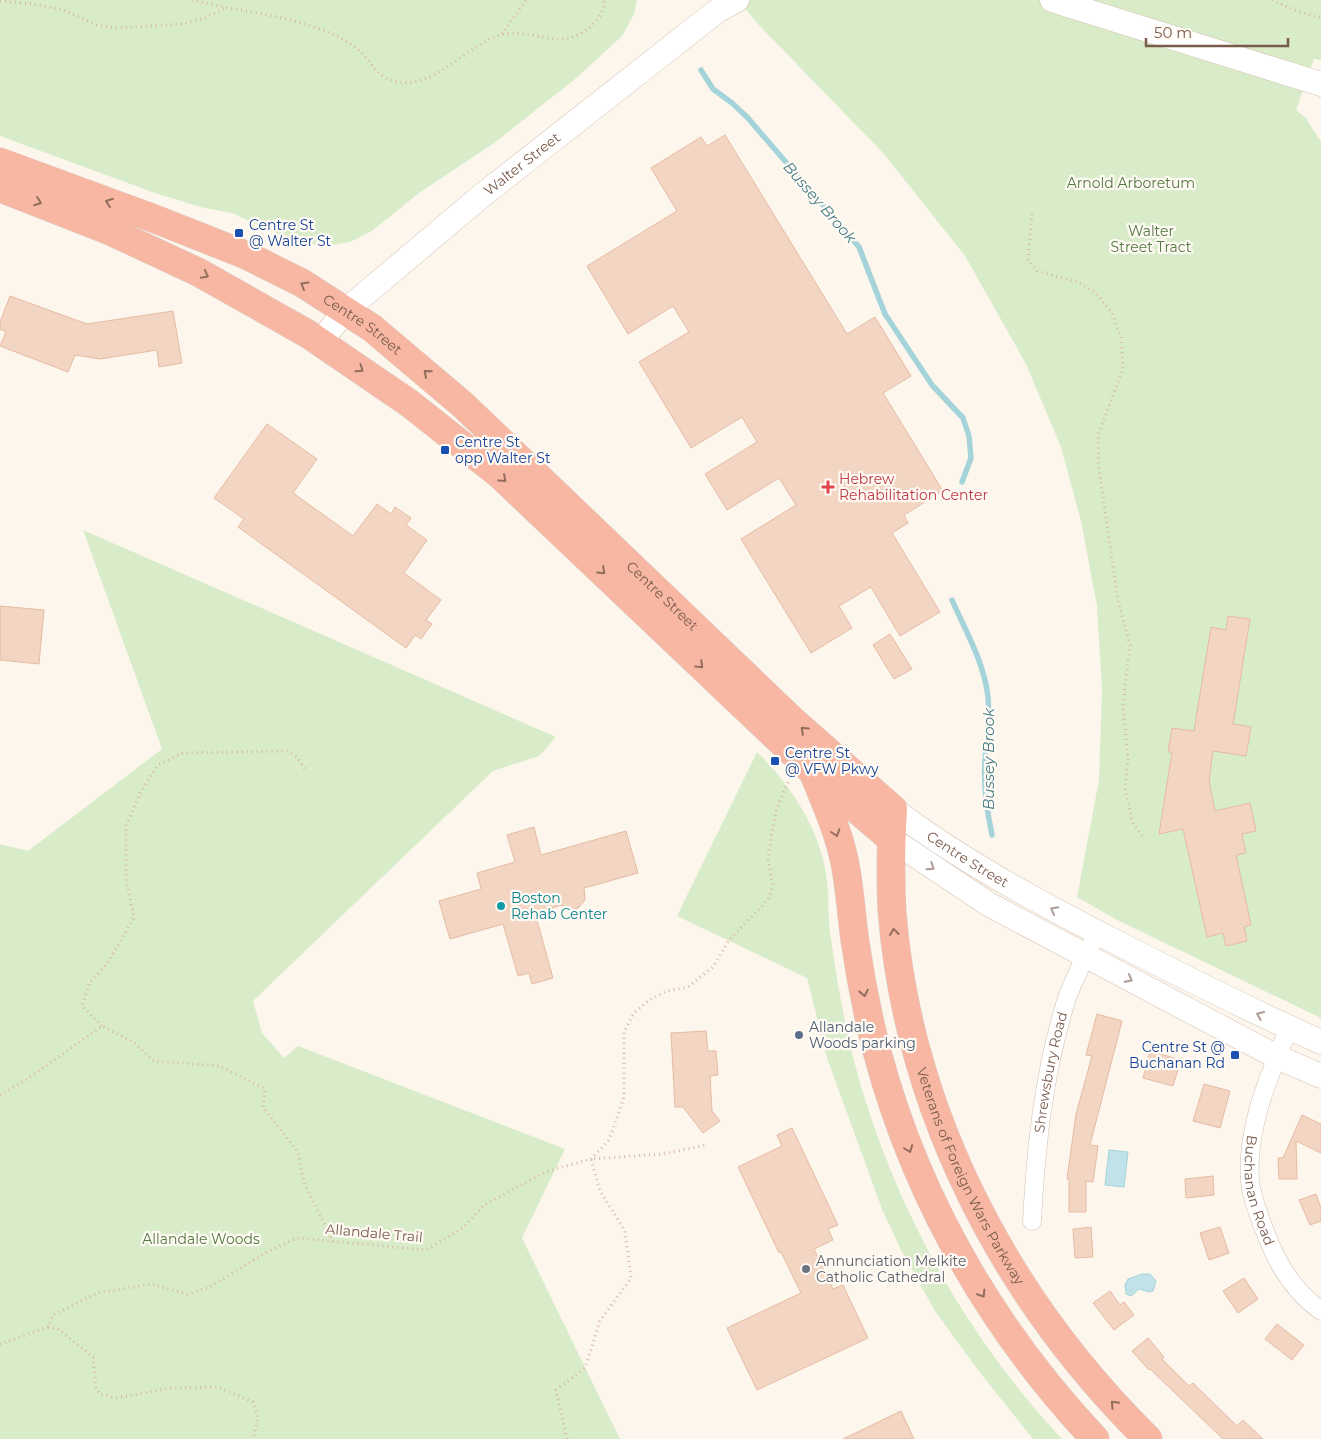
<svg xmlns="http://www.w3.org/2000/svg" width="1321" height="1439" viewBox="0 0 1321 1439" font-family="Montserrat,sans-serif">
	<style>
		.green { fill: #d8ecc9 }
		.water { fill: #bfe3e8; stroke: #a5d3da }
		.lines { fill: none; stroke-linecap: round; stroke-linejoin: round }
		.stream { stroke: #a5d3da; stroke-width: 5.5 }
		.building { fill: #f3d5c3; stroke: #e6bba3 }
		.street-casing { stroke: #d1beb0; stroke-width: 19 }
		.secondary-casing { stroke: #d6c0b0; stroke-width: 25 }
		.highway-casing { stroke: #dad1cd; stroke-width: 29 }
		.path { stroke: #d9b8a5; stroke-width: 3; stroke-dasharray: 1 4; stroke-linecap: butt }
		.street { stroke: #fff; stroke-width: 18 }
		.secondary { stroke: #fff; stroke-width: 24 }
		.highway { stroke: #f7b7a3; stroke-width: 28 }
		.oneway { stroke: #936e5e }
		.oneway2 { stroke: #af9d94 }
		.transit-dot { fill: #1a4fb4; stroke: #fffaf3; stroke-width: 2 }
		.health-dot { fill: #e0444e; stroke: #fffaf3; stroke-width: 2 }
		.culture-dot { fill: #0f9aa8; stroke: #fffaf3; stroke-width: 2 }
		.service-dot { fill: #5c6f8a; stroke: #fffaf3; stroke-width: 2 }
		.worship-dot { fill: #6b7280; stroke: #fffaf3; stroke-width: 2 }
		.labels { text-anchor: middle; dominant-baseline: central; stroke-width: 4.5; stroke-linejoin: round; paint-order: stroke }
		.street-label { font-size: 14px; fill: #7a5c4d; stroke: #fffaf3 }
		.park-label { font-size: 14px; fill: #537a41; stroke: #fffaf3 }
		.transit-label { font-size: 14px; fill: #164399; stroke: #fffaf3; text-anchor: start }
		.health-label { font-size: 14px; fill: #be3a42; stroke: #fffaf3; text-anchor: start }
		.culture-label { font-size: 14px; fill: #0d838f; stroke: #fffaf3; text-anchor: start }
		.service-label { font-size: 14px; fill: #4e5e75; stroke: #fffaf3; text-anchor: start }
		.worship-label { font-size: 14px; fill: #5b616d; stroke: #fffaf3; text-anchor: start }
		.water-label { font-size: 15px; font-style: italic; fill: #437c86; stroke: #fffaf3 }
	</style>
	<rect width="100%" height="100%" fill="#fdf6ec"/>
	<path class="green" d="M0,0h637l-3,14 -12,22 -48,44 -80,63 -75,50 -47,38 -22,11 -18,3h-16l-26,-5 -58,-27 -28,-5 -49,-15 -155,-57z
		M738,0h583v60l-7,-1 -18,51 9,7 16,25v876l-204,-98 -40,-23 22,-117 3,-90 -5,-84 -16,-85 -20,-74 -35,-83 -61,-108 -81,-102 -126,-130z
		M83,530l473,207 -17,19 -46,15 -240,230 9,32 22,25 14,-12 267,103 -43,89 98,201h-620v-595l28,7 134,-102z
		M757,752c33,32 62,76 69,122 3,19 2,38 4,58 6,43 13,86 24,129 37,140 109,272 208,378h-29l-55,-69 -43,-59 -34,-61 -19,-41 -55,-151 -20,-80 -130,-62z"/>
	<path class="water" d="M1109,1150l19,2 -4,35 -19,-2z
		M1142,1274h8l6,7 -3,10 -4,1 -10,-3 -8,7 -5,-2 -1,-9 3,-6z"/>
	<g class="lines">
		<path class="stream" d="M701,70l12,19 19,14 15,14 112,130 26,67 47,71 31,33 6,18 2,22 -9,24
			M952,600c14,32 32,62 36,97 2,23 -2,43 -3,65 -2,25 2,49 7,73"/>
	</g>
	<path class="building" d="M725,135l122,199 28,-17 36,59 -28,17 60,98 -39,24 4,8 -16,10 48,79 -40,24 -29,-49 -32,19 13,22 -41,25 -70,-114 55,-34 -17,-27 -52,32 -22,-36 52,-32 -15,-25 -51,31 -52,-86 50,-30 -16,-26 -45,28 -41,-68 90,-55 -26,-43 50,-31 6,9z
		M10,296l77,28 86,-13 9,52 -23,4 -2,-17 -57,9 -25,-4 -7,17 -68,-26 6,-14 -6,-3v-7z
		M267,424l50,35 -24,34 60,43 24,-32 14,10 4,-7 16,11 -5,7 21,15 -23,33 37,27 -15,20 6,4 -11,15 -6,-4 -9,13 -168,-121 6,-8 -30,-21z
		M0,606l44,4 -5,54 -39,-4z
		M1228,616l22,3 -17,105 18,3 -5,29 -33,-5 -4,30 6,30 35,-8 6,28 -14,3 4,19 -10,2 15,70 -7,2 3,14 -21,5 -3,-13 -16,4 -24,-108 -24,5 13,-82h-4l4,-24 22,3 17,-104 15,3z
		M890,634l22,35 -18,10 -21,-34z
		M534,827l7,28 85,-24 12,42 -54,15 1,12 -7,8 -8,2 -8,-5 -27,8 18,65 -21,6 -3,-11 -11,3 -15,-52 -53,15 -11,-38 42,-12 -4,-16 38,-11 -8,-27z
		M1097,1014l25,7 -32,124 8,1 -5,36 -7,-1v31h-17v-33h-2l9,-65 16,-58 -6,-1z
		M706,1031l2,20h8l2,24 -8,1 2,35 8,10 -17,12 -20,-26h-8l-4,-74z
		M1150,1051l31,9 -8,26 -30,-8z
		M1204,1084l26,7 -10,37 -27,-7z
		M1302,1115l19,9v29l-25,-12 1,38h-18l-1,-21h5z
		M792,1128l46,97 -10,4 5,11 -19,9 19,40 10,-4 25,53 -111,52 -30,-62 74,-35 -20,-41 -2,1 -41,-86 44,-21 -5,-11z
		M1213,1176l1,19 -28,3 -1,-19z
		M1316,1194l5,14v13l-11,4 -11,-25z
		M1091,1227l2,30 -18,1 -2,-29z
		M1220,1227l9,26 -20,7 -9,-27z
		M1244,1278l14,21 -20,14 -15,-22z
		M1110,1291l10,14 4,-3 10,13 -20,15 -21,-27z
		M1277,1324l27,21 -12,15 -27,-21z
		M1148,1338l16,19 -2,2 27,27 4,-3 44,43 6,-6 20,19h-40l-73,-70 -1,1 -17,-19z
		M901,1411l13,28h-71z"/>
	<g class="lines">
		<g class="street-casing">
			<g id="street">
				<path id="s1" d="M1289,1028c-20,48 -43,99 -39,153 2,19 11,40 18,58 11,28 28,54 53,72"/>
				<path id="s2" d="M1032,1221c4,-75 12,-151 35,-223 8,-22 20,-44 30,-66"/>
			</g>
		</g>
		<g class="secondary-casing">
			<g id="secondary">
				<path d="M1052,0l269,84"/>
				<path id="s3" d="M320,342l26,-32 139,-117 232,-182 20,-11"/>
				<path id="s4" d="M893,809c67,51 142,91 217,130 70,36 139,71 211,103"/>
				<path d="M891,839l99,66 287,152 44,19"/>
			</g>
		</g>
		<g class="highway-casing">
			<g id="highway">
				<path id="s5" d="M0,162l155,57 91,36 56,28 70,45 91,77 328,314 102,90c-2,34 -3,68 -1,102 16,201 113,387 256,528"/>
				<path d="M0,188l110,43 88,41 110,62 101,69 91,72 312,296 79,68"/>
				<path d="M815,777c11,27 23,54 29,82 6,27 7,55 11,82 4,28 9,55 15,82 36,157 115,299 225,416"/>
			</g>
		</g>
		<path class="path" d="M192,0c47,12 95,14 140,34 10,4 21,11 29,18 12,13 18,27 37,30 36,7 71,-38 102,-47 33,-9 63,21 94,-12 6,-6 11,-14 10,-23
			M1272,0l20,9 29,9
			M0,1l33,3 31,6 33,15 18,3 68,-4 19,-5 22,-10
			M502,34l24,-34
			M1032,214l-4,45 9,12 40,11 18,10 17,21 9,24 2,32 -25,66 1,34 19,132 12,44 -7,59 5,55 -3,30 8,34 10,14
			M102,1026l-20,-20 8,-24 17,-18 27,-46 -8,-40v-52l14,-33 18,-28 25,-12 104,-2 10,6 10,15
			M0,1095l26,-15 76,-54 31,16 21,19 66,5 45,23 -2,18 35,45 6,31 29,59
			M48,1327l10,2 35,28 3,31 4,6 16,4 55,-10 47,-1 35,15 5,17 -5,20
			M0,1344l48,-17 5,-12 44,-22 54,-9 36,10 23,-7 55,-34 32,-15 129,12 38,-23 20,-22 61,-33 46,-13 18,-19 15,-43v-65l10,-19 15,-13 18,-9 21,-4 25,-20 16,-27 39,-40 5,-15 -5,-26 4,-27 5,-24 11,-26
			M567,1439l-11,-49 29,-22 15,-47 31,-43 -6,-47 -25,-40 -9,-32 71,-5 45,-9"/>
		<use href="#street" class="street"/>
		<use href="#secondary" class="secondary"/>
		<use href="#highway" class="highway"/>
	</g>
	<defs><path id="oneway-chevron" d="M-2-3.5L2.5 0L-2 3.5" fill="none" stroke-width="1.6" stroke-linecap="round" stroke-linejoin="round" transform="scale(1.25)"/></defs>
	<g class="oneway">
		<use href="#oneway-chevron" transform="translate(38 202) rotate(20)"/>
		<use href="#oneway-chevron" transform="translate(109 202) rotate(-160)"/>
		<use href="#oneway-chevron" transform="translate(205 275) rotate(28)"/>
		<use href="#oneway-chevron" transform="translate(304 285) rotate(-150)"/>
		<use href="#oneway-chevron" transform="translate(360 369) rotate(35)"/>
		<use href="#oneway-chevron" transform="translate(427 373) rotate(-139)"/>
		<use href="#oneway-chevron" transform="translate(503 479) rotate(42)"/>
		<use href="#oneway-chevron" transform="translate(602 571) rotate(43)"/>
		<use href="#oneway-chevron" transform="translate(700 665) rotate(44)"/>
		<use href="#oneway-chevron" transform="translate(804 730) rotate(-137)"/>
		<use href="#oneway-chevron" transform="translate(836 833) rotate(72)"/>
		<use href="#oneway-chevron" transform="translate(894 932) rotate(-96)"/>
		<use href="#oneway-chevron" transform="translate(864 993) rotate(79)"/>
		<use href="#oneway-chevron" transform="translate(909 1149) rotate(69)"/>
		<use href="#oneway-chevron" transform="translate(982 1294) rotate(58)"/>
		<use href="#oneway-chevron" transform="translate(1114 1404) rotate(-133)"/>
	</g>
	<g class="oneway2">
		<use href="#oneway-chevron" transform="translate(931 867) rotate(33)"/>
		<use href="#oneway-chevron" transform="translate(1054 910) rotate(-152)"/>
		<use href="#oneway-chevron" transform="translate(1129 979) rotate(28)"/>
		<use href="#oneway-chevron" transform="translate(1260 1015) rotate(-156)"/>
	</g>
	<g class="transit-dot">
		<rect x="234" y="228" width="10" height="10" rx="2.5"/>
		<rect x="440" y="445" width="10" height="10" rx="2.5"/>
		<rect x="770" y="756" width="10" height="10" rx="2.5"/>
		<rect x="1230" y="1050" width="10" height="10" rx="2.5"/>
	</g>
	<path class="health-dot" d="M825.5 479.5h5v5h5v5h-5v5h-5v-5h-5v-5h5z"/>
	<circle class="culture-dot" cx="501" cy="906" r="5"/>
	<circle class="service-dot" cx="799" cy="1035" r="5"/>
	<circle class="worship-dot" cx="806" cy="1269" r="5"/>
	<g class="labels">
		<g class="street-label">
			<text stroke="none"><textPath href="#s3" startOffset="270">Walter Street</textPath></text>
			<text stroke="none"><textPath href="#s5" startOffset="399">Centre Street</textPath></text>
			<text stroke="none"><textPath href="#s5" startOffset="804">Centre Street</textPath></text>
			<text stroke="none"><textPath href="#s4" startOffset="90">Centre Street</textPath></text>
			<text stroke="none"><textPath href="#s2" startOffset="150">Shrewsbury Road</textPath></text>
			<text stroke="none"><textPath href="#s5" startOffset="1499">Veterans of Foreign Wars Parkway</textPath></text>
			<text stroke="none"><textPath href="#s1" startOffset="170">Buchanan Road</textPath></text>
			<text transform="translate(374 1233) rotate(5)">Allandale Trail</text>
		</g>
		<g class="park-label">
			<text x="1131" y="183">Arnold Arboretum</text>
			<text x="1151" y="231">Walter<tspan x="1151" dy="16">Street Tract</tspan></text>
			<text x="201" y="1239">Allandale Woods</text>
		</g>
		<g class="transit-label">
			<text x="249" y="225">Centre St<tspan x="249" dy="16">@ Walter St</tspan></text>
			<text x="455" y="442">Centre St<tspan x="455" dy="16">opp Walter St</tspan></text>
			<text x="785" y="753">Centre St<tspan x="785" dy="16">@ VFW Pkwy</tspan></text>
			<text x="1225" y="1047" text-anchor="end">Centre St @<tspan x="1225" dy="16">Buchanan Rd</tspan></text>
		</g>
		<g class="health-label">
			<text x="839" y="479">Hebrew<tspan x="839" dy="16">Rehabilitation Center</tspan></text>
		</g>
		<g class="culture-label">
			<text x="511" y="898">Boston<tspan x="511" dy="16">Rehab Center</tspan></text>
		</g>
		<g class="service-label">
			<text x="809" y="1027">Allandale<tspan x="809" dy="16">Woods parking</tspan></text>
		</g>
		<g class="worship-label">
			<text x="816" y="1261">Annunciation Melkite<tspan x="816" dy="16">Catholic Cathedral</tspan></text>
		</g>
		<g class="water-label">
			<text transform="translate(820 202) rotate(49)">Bussey Brook</text>
			<text transform="translate(988 759) rotate(-90)">Bussey Brook</text>
		</g>
	</g>
	<path d="M1146 38v8h142v-8" fill="none" stroke="#7a5c4d" stroke-width="2.5"/>
	<text x="1154" y="38" font-size="15" fill="#7a5c4d" stroke="#fffaf3" stroke-width="4" paint-order="stroke">50 m</text>
</svg>
